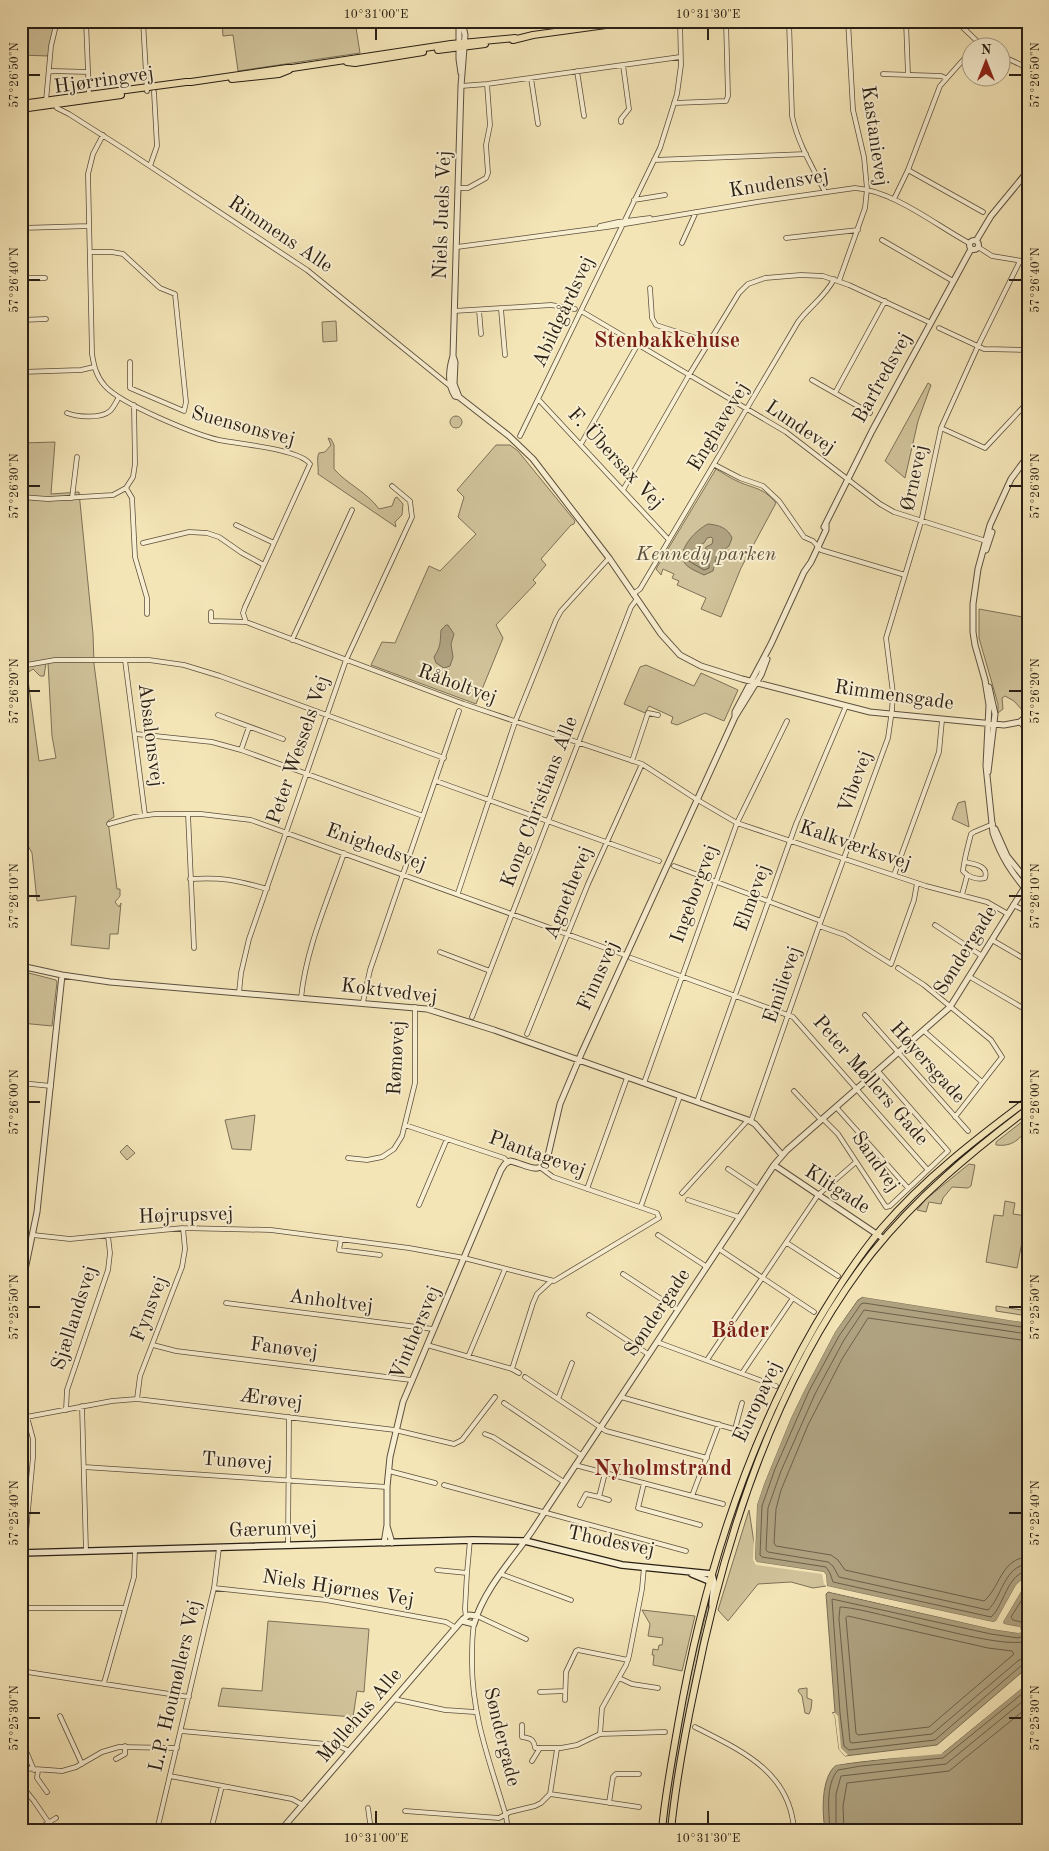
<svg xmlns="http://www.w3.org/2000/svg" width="1049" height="1851" viewBox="0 0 1049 1851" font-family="'Old Standard TT',serif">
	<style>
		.green { fill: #d1c39b; stroke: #7d7158; fill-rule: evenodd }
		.water { fill: #afa280; stroke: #796e55; fill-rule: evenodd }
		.pier { fill: #f4e5b7 }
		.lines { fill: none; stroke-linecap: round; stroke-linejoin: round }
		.shore { stroke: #6c604a; stroke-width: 1 }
		.minor-casing { stroke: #5c503e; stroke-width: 5.5 }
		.tertiary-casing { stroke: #5c503e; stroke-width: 7 }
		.secondary-casing { stroke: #291f15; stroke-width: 8 }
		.primary-casing { stroke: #291f15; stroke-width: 8 }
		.minor { stroke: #f8eed0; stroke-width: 4 }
		.tertiary { stroke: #f8eed0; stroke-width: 5 }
		.secondary { stroke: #f8eed0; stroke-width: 5.5 }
		.primary { stroke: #f4e5b7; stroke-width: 6 }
		.ticks { fill: none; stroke: #291f15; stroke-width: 2 }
		.labels { text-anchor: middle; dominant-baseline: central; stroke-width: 4; stroke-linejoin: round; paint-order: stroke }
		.street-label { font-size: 20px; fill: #291f15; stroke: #f8eed0 }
		.park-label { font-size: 20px; font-style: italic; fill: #5b503d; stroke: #f8eed0 }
		.quarter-label { font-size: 22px; font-weight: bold; fill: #7a1f14; stroke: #f8eed0 }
		.neatline { fill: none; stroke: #291f15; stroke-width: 2 }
		.ticks-label { font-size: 12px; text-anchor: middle; fill: #291f15 }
	</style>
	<rect width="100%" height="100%" fill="#f4e5b7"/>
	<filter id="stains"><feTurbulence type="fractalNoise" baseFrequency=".004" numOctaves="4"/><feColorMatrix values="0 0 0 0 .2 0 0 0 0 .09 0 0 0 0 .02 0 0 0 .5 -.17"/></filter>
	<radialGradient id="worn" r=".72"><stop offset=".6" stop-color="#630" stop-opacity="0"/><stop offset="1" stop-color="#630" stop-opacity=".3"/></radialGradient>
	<path class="green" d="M21,21h34l-7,35 -27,-1z
		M222,21h133l5,32 -122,18 -5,-36 -10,1z
		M336,321l1,20 -14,1 -1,-20z
		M928,383l3,2 -13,36 -13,57 -20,-17z
		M450 422a6 6 0 1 1 12 0a6 6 0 1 1-12 0Z
		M328,438l3,1 3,6v24c13,15 33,23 45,40l13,-3 3,-8 2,-1 6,7 -1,11 -7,7 1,5 -78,-53c1,-7 -2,-15 1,-21l6,-1 6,-7z
		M55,442l-4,52 28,-2 14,142 1,30 20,153 -6,4 9,68h3v7l-5,6 4,5 2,-4 -3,31h-8l-1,15 -38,-4 5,-49 -39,5 -5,-48 -11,-20v-390zM46,663h2l4,73 4,22 -17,3 -12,-88 6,-4 7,7h4z
		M496,445h14l8,6 57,70 -1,3 -3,1 -30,34 5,6 -13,15 3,3 -40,42 7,13 -27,66 -105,-39 11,-23 13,1 34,-77 11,5 36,-37 -18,-17 6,-20 -7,-7z
		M716,469c7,4 14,9 21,12 17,8 26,6 39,22l-35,65 -20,49 -20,-8 5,-11 -29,-13 2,-4 -7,-3 2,-4 -11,-5 -2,6 -5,-6z
		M979,609l49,9v87l-5,6 -9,-10 -9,-5 -3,2 1,11 -5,4v-9l-19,-66z
		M646,665l48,21 7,-13 37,17 -14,31 -19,-8 -28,12 -6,-2 2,-6 -24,-11 -4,7 -21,-9 16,-37z
		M965,801l4,26 -17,-8 6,-16z
		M21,971l35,9 1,2 -5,44 -31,-3 4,-41 -4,-1z
		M255,1115l-4,35 -19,-1 -7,-29z
		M1028,1117v11c-9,12 -16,19 -32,17v-3z
		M127,1145l8,8 -8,7 -7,-8z
		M969,1164l6,1 -4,21 -3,2 -16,-1 -9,11 -2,6 -12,-2 -3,10 -9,-2 9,-11z
		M1005,1201l10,2 -2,11 14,2 -10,52 -31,-6 8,-47 9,1z
		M996,1306l32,5v5l-32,-5z
		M749,1510l8,52 67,10 2,14 -13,2 -22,-6 -33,2 -30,37 -10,-11z
		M711,1589h1l-11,45v7l-22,113 -10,76h-4c9,-82 26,-162 46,-241z
		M642,1610l53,6 -13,55 -29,-6 1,-10h-2l1,-6 5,1 1,-5h3l1,-7 -15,-2 2,-12z
		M268,1621l101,8 -5,63 -7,-1 -4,26 -135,-11 4,-18 40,3z
		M807,1688v10l5,2 -1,9 -2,5 -4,-1 -3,-17 -4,-5 1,-2z"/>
	<path class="water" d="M708,524c11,1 20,4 24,14l-3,8 -12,9 -4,16 -9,4c-6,-3 -17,-7 -20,-13 -7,-13 13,-33 24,-38zM711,537l2,2 -1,5 -6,3 -3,7 -6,-2 -1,-5 8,-4 3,-5z
		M446,625h2l6,9 -3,10 2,13 -3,9 -6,2 -8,-5 -2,-6c7,-11 6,-14 7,-27z
		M863,1297l165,26v251l-12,11 -20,36 -3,1 -166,-36 -1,-11 -2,-3 -67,-10 -2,-3 2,-54 7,-21 27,-66 14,-29 30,-57 23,-32z
		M1028,1584v83l-91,78 -92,11 -6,-7 -4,-33 -3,-3 3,-1 -9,-118 2,-2 164,37 26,4 2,-6 -16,-3 -1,-2 20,-34z
		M1028,1683v147h-203c-3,-19 -4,-52 11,-65l108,-13z"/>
	<path class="pier" d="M863,1295l165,25v3l-165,-26z
		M856,1298l1,2 -22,32 -30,57 -14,29 -27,66 -7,21 -2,54 2,3 67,10 2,3 1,11 166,36 3,-1 20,-36 12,-11v3l-10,9 -21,37 -5,2 -163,-36 -5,-5 -2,-10 -66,-9 -3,-5 2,-55 6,-22 27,-66 14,-30 31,-56z
		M1028,1581v3l-5,4 -20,34 1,2 16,3 1,5 -3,1 -26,-4 -161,-37 -2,-3 164,38 25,3 -1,-1 -14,-3 -3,-4 21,-36z
		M1028,1680v3l-87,71 -81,7 -24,4 -5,4 -2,-1 6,-5 25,-4 80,-8z
		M832,1713h3l3,3 3,32 7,7 -3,1 -6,-7 -4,-33z"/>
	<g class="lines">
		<path class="shore" d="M690,554l9,5 10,-2v11l-5,2 -15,-9 -1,-5z
			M1028,1328l-164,-25 -3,1 -22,32 -30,55 -34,78 -13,37 -2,49 2,2 64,10 4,6 3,9 158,35c13,-11 16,-44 37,-46
			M1028,1334l-164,-24 -20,30 -29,54 -34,77 -13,37 -2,42 2,2 60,10 5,4 6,11 149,33c14,-13 16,-44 40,-46
			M1028,1341l-160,-23 -26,41 -34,66 -27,65 -5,19 -2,34 2,3 55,9 7,5 7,10 139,31c16,-13 17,-43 44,-44
			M1028,1590l-17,27 2,3 8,2 5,5 -1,8 -7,3 -27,-4 -159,-35 8,114 4,33 5,4 86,-10 87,-75 6,-1
			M848,1616l140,32 24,3 2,3 -85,73 -71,8 -2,-2 -10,-115z
			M1028,1640c-20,14 -155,-32 -188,-33l-1,12 11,123 2,1 80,-9 87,-74 9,-2
			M830,1830c-1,-18 -5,-45 8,-60l23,-4 82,-8 85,-69
			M836,1830v-36l5,-18 105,-12 82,-67
			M844,1830l-1,-24 4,-23 102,-12 79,-64"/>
		<g class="minor-casing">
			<path id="minor" d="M86,21l3,75
				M143,21l4,70
				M789,21l3,95c6,28 21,52 33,76
				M906,21l2,54
				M956,21l22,21 9,6
				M143,23l15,-2
				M1002,56l26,12
				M577,71l7,45
				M49,72l4,-1 35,1
				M883,74l58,2 5,2
				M531,78l7,46
				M461,86l26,-2 193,-27
				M46,101l5,-55 6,-25
				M54,103l3,5 12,6 55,35 183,121 143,116
				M674,103l52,-2 2,-5 -2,-75
				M621,122v-3l8,-10 -6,-44
				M103,135l-10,19 -5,20 4,180c2,12 4,22 13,32 16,18 89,48 114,54 19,4 81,9 91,24l-65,143 -2,6 3,9
				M654,160l152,-6
				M150,166l7,-20 -3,-54
				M908,170l75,42
				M458,188h10l18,-10 2,-5 -2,-28 4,-20 -3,-41
				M894,199l14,-29 32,-84 32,-36
				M634,200l31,-5
				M600,226l18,-4 32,-4
				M21,228l68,-2
				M786,238l72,-8
				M882,240l71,41
				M682,243l14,-31
				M457,247l150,-20 150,-25 98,-14c39,3 79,36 114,55
				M978,247l14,9 36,6
				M90,252h22l11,2 37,34 15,6 11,108 -2,9 -54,-23v-26
				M21,278h24
				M839,281l26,-73 2,-19 -3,-32 -11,-47 -5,-89
				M650,288l2,30 4,7 52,17
				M501,309l4,46
				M479,310l2,24
				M454,311l97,-6 24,4
				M581,311l205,121 94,72 14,8 92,29
				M21,320l25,-1
				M23,320l1,51
				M939,328l45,21 44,1
				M21,372l60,-2 13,-3
				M812,380l58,33
				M835,393l50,-92
				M539,400l130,140
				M67,413c10,4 34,6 43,-2 4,-4 6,-9 9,-14
				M941,428l44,20 43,-46
				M520,436l140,-288 17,-54 4,-29 -1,-44
				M581,444l57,-100
				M715,465l25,13 23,8 16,15 25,36 9,4 8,9 84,25
				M126,488l6,10 3,59 12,41v16
				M623,490l66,-115 50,-82 9,-9 17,-6 36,-3 22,1 26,9 82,38
				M21,497l27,2 65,-4 13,-7 7,-11 2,-13 -1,-59
				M72,498l5,-41
				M236,525l38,18
				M143,543l46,-11 18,1 12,4 23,16 22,12
				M633,594l7,-5 158,-267c11,-15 28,-26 36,-43
				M211,612v9l35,1 218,82 178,60 54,35 41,24 189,63 61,16 21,12
				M292,640l60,-130
				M125,660l20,155
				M21,666l34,-6h94l35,5 36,11 224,82
				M218,715l65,24
				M1020,722l8,10
				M136,734l76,8 29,8 182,66
				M241,750l8,-23
				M632,761l16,-48 10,2
				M436,781l223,80
				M188,814l6,134
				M109,824l25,-7 21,-3h46l50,6 374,135
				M965,862c8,2 24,3 20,16 -8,2 -17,-1 -22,-7 1,-12 5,-25 8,-37l3,-2 19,-8
				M674,866l147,55
				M894,875l45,-123 3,-32
				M190,879c32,-2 46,1 77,10
				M458,893l57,-171 41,-102 5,-9 48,-53
				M962,895l5,-19
				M1013,905l15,7
				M935,925l47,31
				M819,926l26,9 46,29 23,-64 3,-17
				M992,940l36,21
				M440,952l50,19
				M631,958l162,59 134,152
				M898,968l26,17 67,55 11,17 -47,60
				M970,977l58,34
				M239,993l2,-20 8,-34 97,-279 66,-143 -2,-16 -18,-15
				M301,998c5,-50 27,-98 43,-145
				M363,1002l7,-32 89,-259
				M865,1015l103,116
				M472,1017l159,-410 6,-8
				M924,1031l58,51
				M527,1034l61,-150 54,-120
				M21,1083l30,3
				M644,1083l93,-260 50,-102
				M794,1091l27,29
				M697,1102l99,-278 50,-118
				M836,1107l72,81
				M823,1119l15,15 48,73 4,-1 58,-55 -70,-80
				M751,1121l68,-195 69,-188 4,-28 1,-17 -7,-55 35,-116 20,-94 37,-82 42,-85
				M405,1125l99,33 4,4
				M348,1158l19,2 15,-3 12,-8 8,-13 13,-53v-76
				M728,1169l30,20
				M587,1189l40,-111
				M682,1193l66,-73
				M688,1200l51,17
				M419,1205l28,-66
				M641,1206l39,-110
				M33,1235l37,4 113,-11 88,2 138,18 55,10 90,23 105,-63 -2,-5 -104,-36 -12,-9
				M658,1235l49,32
				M341,1239l-2,11 41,5
				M787,1243l51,33
				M719,1249l95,63
				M623,1274l55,36
				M226,1303l207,26
				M589,1315l59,39
				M657,1342l119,44
				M153,1345l23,6 235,29
				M427,1345l85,24 7,4
				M468,1357l37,-88
				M707,1360l111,-165 38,-33
				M512,1369l21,-66 4,-9 14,-13
				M742,1373l51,-75
				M525,1377l81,54 101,27
				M621,1397l127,36
				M137,1399l3,-23 42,-109 3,-18 -2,-21
				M558,1399l14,-36
				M504,1403l77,52
				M82,1406l4,145
				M66,1410l1,-20 41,-120 2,-17 -2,-17
				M21,1418l91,-17 25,-2 258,31 59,14 8,-4 33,-43
				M735,1429l7,-26
				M485,1434l8,3 71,45
				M575,1465l148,39
				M84,1467l303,20
				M389,1471l46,12
				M644,1483l-6,25 62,17
				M444,1485l242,66
				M692,1496l27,-72
				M599,1497l10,3
				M580,1505l6,-11 13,3 6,-24
				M288,1545l1,-128
				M24,1553l9,-96v-18l-6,-22
				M437,1570l30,3
				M501,1574l70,26
				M214,1588l112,12 120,22 10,6
				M21,1608h104
				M477,1616l49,23
				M466,1618l-1,-9 2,-36 3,-33
				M474,1624c-2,11 -2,22 -2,34 -1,57 18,104 34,158l2,14
				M21,1671l168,26
				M619,1678l13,6 26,4
				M104,1683l30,-106 1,-27
				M540,1692l25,-1
				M394,1699l51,11 30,2
				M565,1700l1,-28 10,-21 2,-1 50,10
				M60,1716l22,48
				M522,1725v12c8,1 12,2 13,11h26l16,-3 23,-11 65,-2
				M695,1727c45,23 95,44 99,103
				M181,1731l156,14 12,6
				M600,1734l2,-26 24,-43 3,-9 13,-67 2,-22
				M21,1739l13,31
				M116,1759l9,-5v-8
				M532,1761l8,-13
				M21,1768l41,3 14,-4 26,-15 17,-5 58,1
				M38,1770l-1,8 10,14
				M170,1776l122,23 11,6
				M21,1785l13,16 15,22
				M550,1794l89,13
				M609,1803l4,-26 3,-3h23
				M368,1808l3,22
				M405,1811l94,7 11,-6 25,-6 6,-3 9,-9 7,-45
				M43,1826l13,-8
				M157,1830l57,-242 5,-40
				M211,1830l11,-44"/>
		</g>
		<g class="tertiary-casing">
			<path id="tertiary" d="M459,21v38l2,14
				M969.5 245a4.5 4.5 0 1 1 9 0a4.5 4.5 0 1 1-9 0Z
				M976,241l15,-25 37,-45
				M453,356c-4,13 -6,28 2,40l4,1 50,39 24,23 76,99 52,76 19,21 21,11 41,13 128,33 134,13 16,-3 8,-7
				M459,397l-5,-13 1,-22 -2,-6 8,-270 4,-51 -3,-14
				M1028,456l-17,23 -21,46 -12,44 -5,35v28l2,13 10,35 4,25 -3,61 7,67c8,24 19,40 35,59
				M824,527l48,-96 99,-182
				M986,550l6,-18
				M735,717l26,-42 6,-16
				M988,772l7,-58 -6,-27
				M995,829l12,27 21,26
				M21,966l41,9 48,7 317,27 67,21 254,90 7,4 27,31
				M774,1165l110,74
				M21,1289l16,-77 25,-237
				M387,1526l5,17
				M384,1543l3,-18v-38l3,-30 13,-55 98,-232 4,-6 5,-3c13,2 25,13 36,3l14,-60 22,-52 153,-335v-5l36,-68 33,-72 7,-10 15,-32v-6
				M462,1621l12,3c10,-35 38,-64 58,-93l242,-366 13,-15 163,-143 78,-125
				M281,1830l182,-211 6,-4 8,1"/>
		</g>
		<g class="secondary-casing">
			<path id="secondary" d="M21,1553l452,-13 52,1 97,24 90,9 2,9 -2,22
				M692,1574l22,9"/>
		</g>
		<g class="primary-casing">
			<path id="primary" d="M513,40l20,-5 102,-14
				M438,50l47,-6
				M347,62l8,1 68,-11
				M232,79l47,-5 10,-4
				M21,104l165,-22h5l96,-14h5l159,-24 64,-6
				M21,109l100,-14
				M662,1830c3,-35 10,-70 16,-105 24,-139 66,-276 137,-399 20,-34 41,-67 67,-98 42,-49 94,-89 146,-128
				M671,1830c5,-49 14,-97 24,-144 30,-151 81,-310 177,-433 45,-56 99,-101 156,-144"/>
		</g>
		<use href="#minor" class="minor"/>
		<use href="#tertiary" class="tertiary"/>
		<use href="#secondary" class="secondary"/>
		<use href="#primary" class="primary"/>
	</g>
	<path class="ticks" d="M376,28v12M708,28v12M28,75h12M1009,75h13M28,280h12M1009,280h13M28,486h12M1009,486h13M28,691h12M1009,691h13M28,896h12M1009,896h13M28,1102h12M1009,1102h13M28,1307h12M1009,1307h13M28,1513h12M1009,1513h13M28,1718h12M1009,1718h13M376,1811v13M708,1811v13"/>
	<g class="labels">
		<g class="street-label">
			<text transform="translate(104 81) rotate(-8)">Hjørringvej</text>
			<text transform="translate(874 136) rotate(82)">Kastanievej</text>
			<text transform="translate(779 184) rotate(-9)">Knudensvej</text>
			<text transform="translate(443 215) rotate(-88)">Niels Juels Vej</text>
			<text transform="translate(280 235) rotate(34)">Rimmens Alle</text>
			<text transform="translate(564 312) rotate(-65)">Abildgårdsvej</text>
			<text transform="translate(883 378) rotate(-61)">Barfredsvej</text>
			<text transform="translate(243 427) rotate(15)">Suensonsvej</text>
			<text transform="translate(719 427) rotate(-59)">Enghavevej</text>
			<text transform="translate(800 428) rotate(34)">Lundevej</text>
			<text transform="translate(615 459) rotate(47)">F. Übersax Vej</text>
			<text transform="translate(915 478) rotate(-78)">Ørnevej</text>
			<text transform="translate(457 685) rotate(20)">Råholtvej</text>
			<text transform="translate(894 696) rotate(8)">Rimmensgade</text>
			<text transform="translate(150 735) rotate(83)">Absalonsvej</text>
			<text transform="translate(299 750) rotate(-71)">Peter Wessels Vej</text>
			<text transform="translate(856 782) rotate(-70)">Vibevej</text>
			<text transform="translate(540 802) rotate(-69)">Kong Christians Alle</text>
			<text transform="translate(855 846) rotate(19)">Kalkværksvej</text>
			<text transform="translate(376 848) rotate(20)">Enighedsvej</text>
			<text transform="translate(569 893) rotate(-68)">Agnethevej</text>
			<text transform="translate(695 894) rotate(-70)">Ingeborgvej</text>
			<text transform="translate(753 898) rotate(-70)">Elmevej</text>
			<text transform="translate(966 951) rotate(-58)">Søndergade</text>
			<text transform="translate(599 976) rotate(-66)">Finnsvej</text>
			<text transform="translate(783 985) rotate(-71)">Emilievej</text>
			<text transform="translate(389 992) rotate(7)">Koktvedvej</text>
			<text transform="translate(397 1058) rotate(-87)">Rømøvej</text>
			<text transform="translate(927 1063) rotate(48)">Høyersgade</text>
			<text transform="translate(870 1081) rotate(49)">Peter Møllers Gade</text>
			<text transform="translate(537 1155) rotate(20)">Plantagevej</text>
			<text transform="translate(875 1162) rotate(55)">Sandvej</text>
			<text transform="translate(837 1190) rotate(33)">Klitgade</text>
			<text transform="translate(186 1216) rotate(-2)">Højrupsvej</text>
			<text transform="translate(331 1302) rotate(7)">Anholtvej</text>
			<text transform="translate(150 1309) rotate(-69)">Fynsvej</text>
			<text transform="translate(658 1313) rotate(-56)">Søndergade</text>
			<text transform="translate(75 1318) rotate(-72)">Sjællandsvej</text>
			<text transform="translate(416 1333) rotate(-67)">Vinthersvej</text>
			<text transform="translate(284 1349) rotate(7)">Fanøvej</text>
			<text transform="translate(271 1400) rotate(7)">Ærøvej</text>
			<text transform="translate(758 1402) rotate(-65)">Europavej</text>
			<text transform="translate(237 1462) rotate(4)">Tunøvej</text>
			<text transform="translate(273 1530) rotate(-2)">Gærumvej</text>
			<text transform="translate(611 1542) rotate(12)">Thodesvej</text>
			<text transform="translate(338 1589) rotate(9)">Niels Hjørnes Vej</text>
			<text transform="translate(176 1686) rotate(-77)">L.P. Houmøllers Vej</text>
			<text transform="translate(360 1716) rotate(-49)">Møllehus Alle</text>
			<text transform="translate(501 1737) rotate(76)">Søndergade</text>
		</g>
		<g class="park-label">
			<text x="706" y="555">Kennedy parken</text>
		</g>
		<g class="quarter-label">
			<text x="667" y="341">Stenbakkehuse</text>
			<text x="740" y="1331">Båder</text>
			<text x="663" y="1469">Nyholmstrand</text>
		</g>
	</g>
	<rect width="1049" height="1851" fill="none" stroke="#f4e5b7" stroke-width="55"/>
	<g transform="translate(986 62)"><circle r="24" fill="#f8eed0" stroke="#a59b85"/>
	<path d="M0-4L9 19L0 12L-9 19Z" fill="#8f2418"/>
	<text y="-8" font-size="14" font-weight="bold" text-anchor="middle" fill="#291f15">N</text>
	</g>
	<rect x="28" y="28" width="994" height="1796" class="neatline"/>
	<g class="ticks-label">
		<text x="376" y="18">10°31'00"E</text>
		<text x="708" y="18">10°31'30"E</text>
		<text transform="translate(14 75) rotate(-90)" y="4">57°26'50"N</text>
		<text transform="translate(1035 75) rotate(-90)" y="4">57°26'50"N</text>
		<text transform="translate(14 280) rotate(-90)" y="4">57°26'40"N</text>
		<text transform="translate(1035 280) rotate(-90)" y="4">57°26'40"N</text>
		<text transform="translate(14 486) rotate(-90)" y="4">57°26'30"N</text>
		<text transform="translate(1035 486) rotate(-90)" y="4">57°26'30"N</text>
		<text transform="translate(14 691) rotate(-90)" y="4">57°26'20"N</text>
		<text transform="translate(1035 691) rotate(-90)" y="4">57°26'20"N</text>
		<text transform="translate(14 896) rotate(-90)" y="4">57°26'10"N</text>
		<text transform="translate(1035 896) rotate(-90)" y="4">57°26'10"N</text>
		<text transform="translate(14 1102) rotate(-90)" y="4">57°26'00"N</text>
		<text transform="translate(1035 1102) rotate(-90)" y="4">57°26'00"N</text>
		<text transform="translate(14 1307) rotate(-90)" y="4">57°25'50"N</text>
		<text transform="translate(1035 1307) rotate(-90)" y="4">57°25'50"N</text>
		<text transform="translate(14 1513) rotate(-90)" y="4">57°25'40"N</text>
		<text transform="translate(1035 1513) rotate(-90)" y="4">57°25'40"N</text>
		<text transform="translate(14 1718) rotate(-90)" y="4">57°25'30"N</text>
		<text transform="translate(1035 1718) rotate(-90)" y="4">57°25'30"N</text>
		<text x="376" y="1842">10°31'00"E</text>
		<text x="708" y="1842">10°31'30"E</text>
	</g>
	<rect width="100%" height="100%" filter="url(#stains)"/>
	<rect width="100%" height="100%" fill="url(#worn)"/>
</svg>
